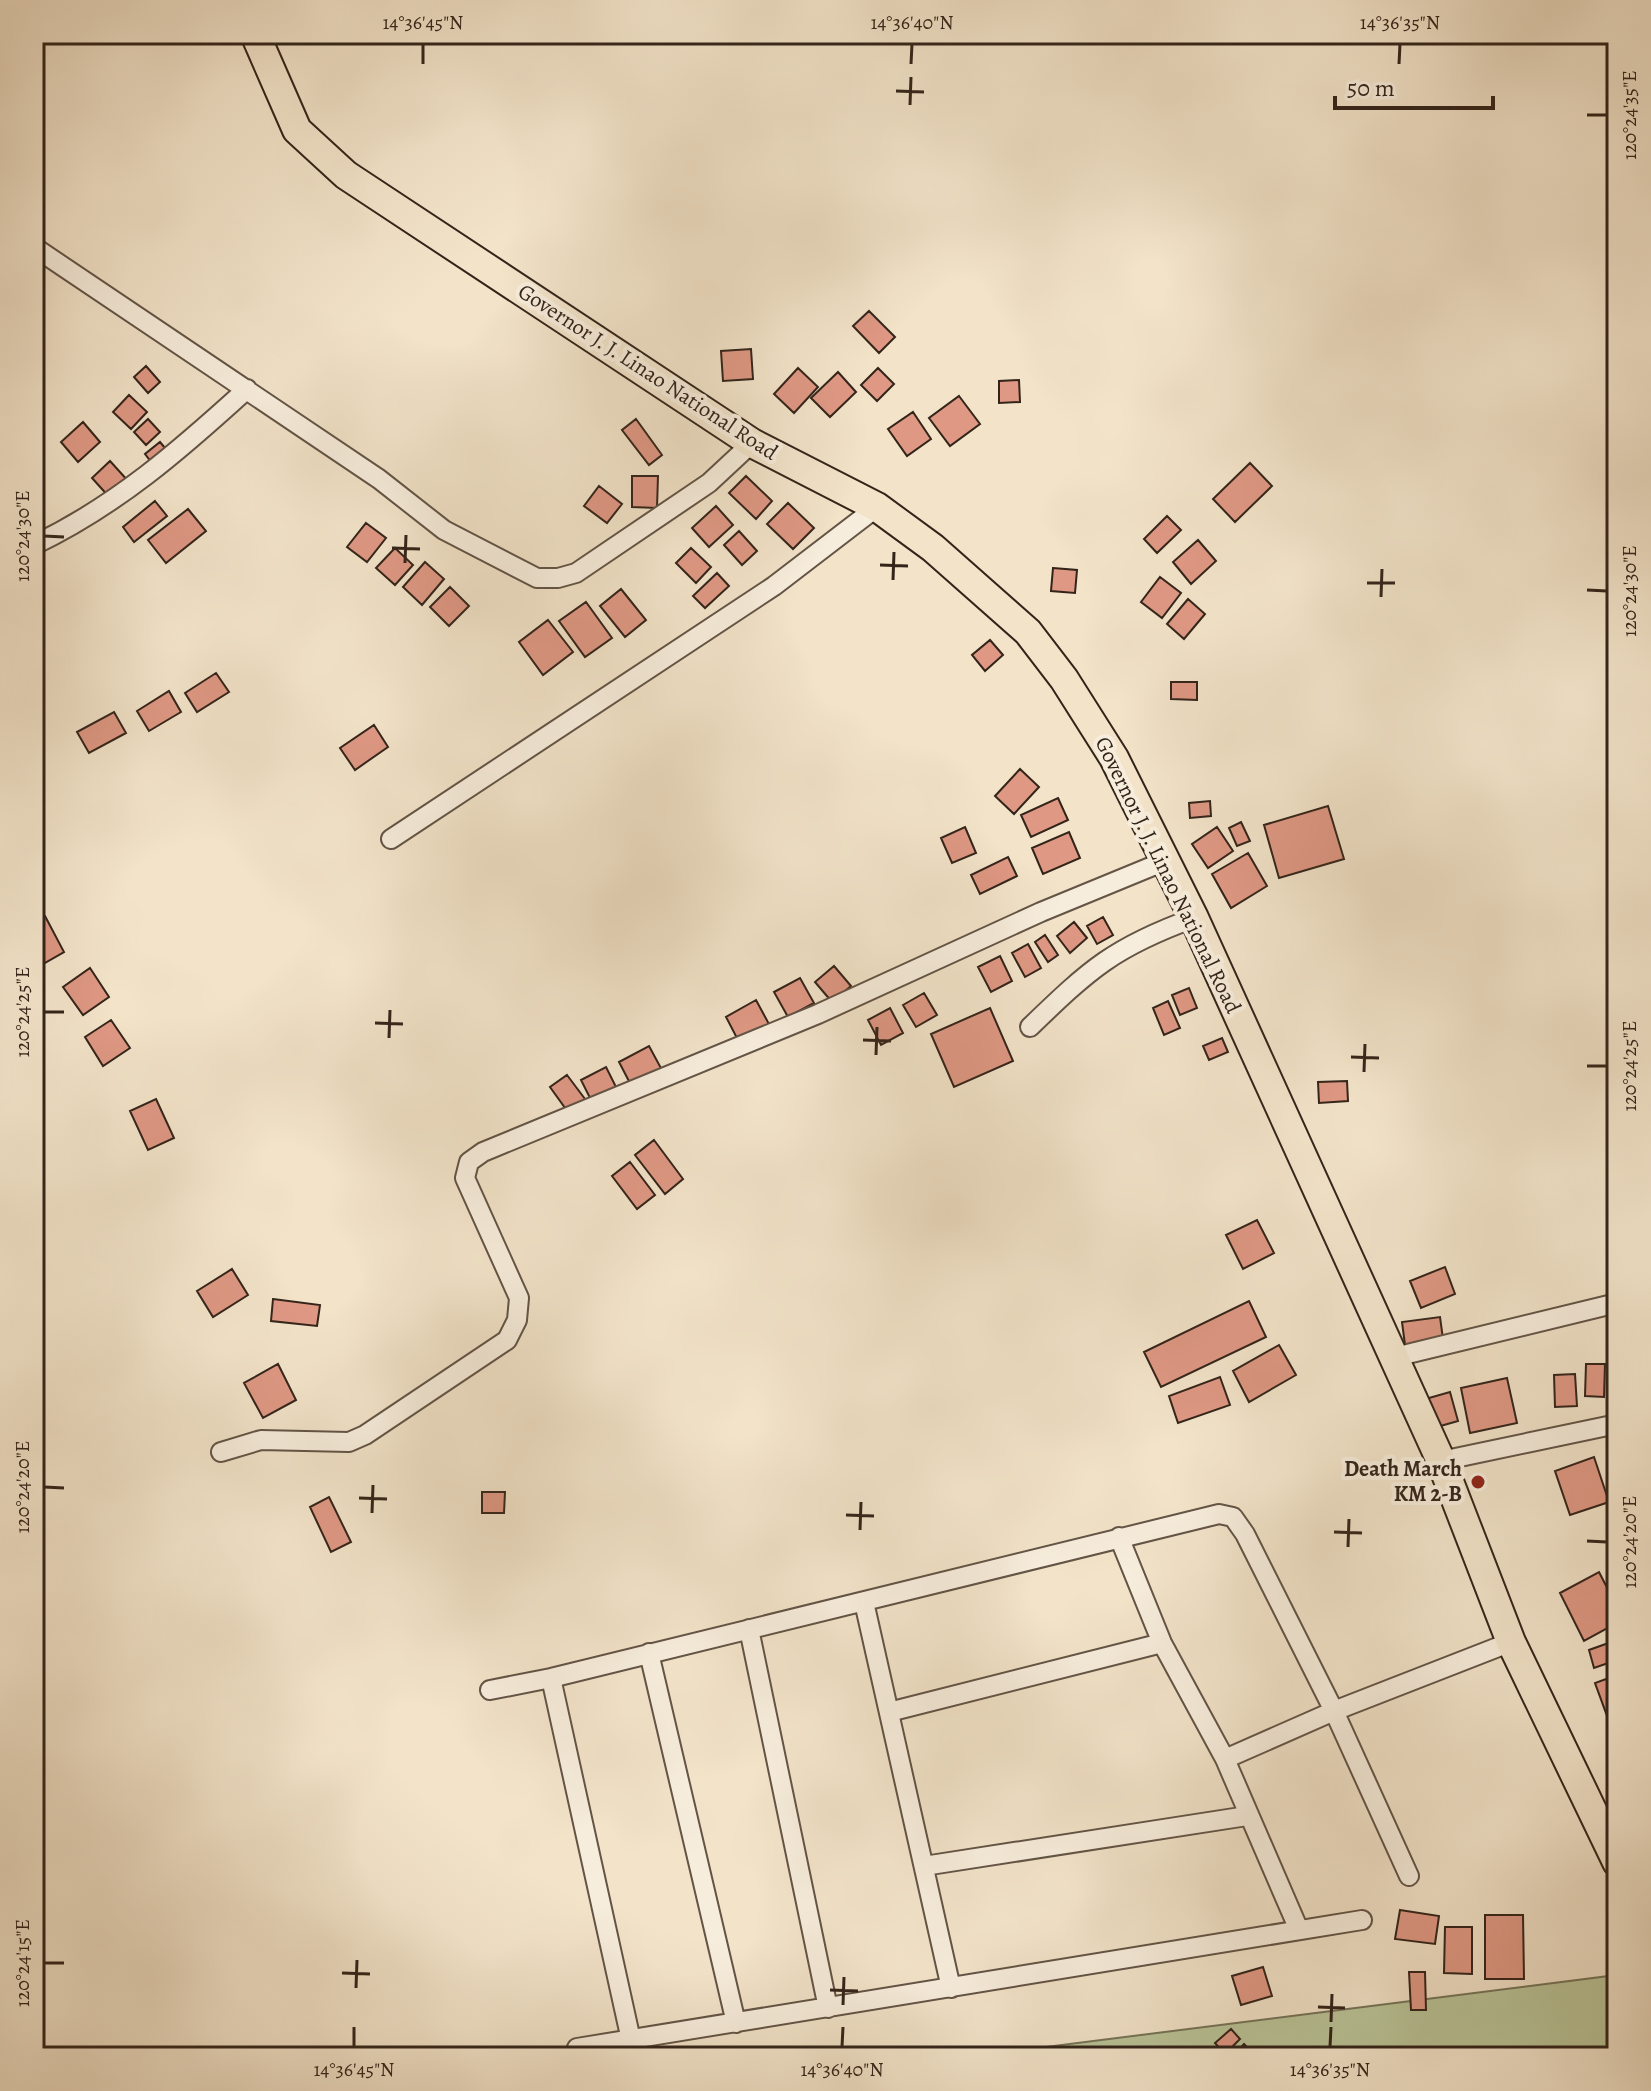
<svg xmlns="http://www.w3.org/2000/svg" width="1651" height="2091" viewBox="0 0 1651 2091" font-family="Alegreya,serif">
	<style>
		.green { fill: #b9c498; stroke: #767459; stroke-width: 2 }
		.building { fill: #df9884; stroke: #33241a; stroke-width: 2 }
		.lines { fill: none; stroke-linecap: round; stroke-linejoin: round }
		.street-casing { stroke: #635446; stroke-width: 22 }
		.primary-casing { stroke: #33241a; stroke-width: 32 }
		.street { stroke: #f7eddc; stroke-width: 18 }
		.primary { stroke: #f2e3c9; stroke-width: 28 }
		.ticks { fill: none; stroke: #33241a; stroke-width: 3 }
		.poi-dot { fill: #8f2418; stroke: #f7eddc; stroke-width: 3 }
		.labels { text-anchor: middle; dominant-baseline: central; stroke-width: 8; stroke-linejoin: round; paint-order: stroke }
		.street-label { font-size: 22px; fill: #33241a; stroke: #f7eddc }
		.poi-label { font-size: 22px; font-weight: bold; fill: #33241a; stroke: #f7eddc; text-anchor: end }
		.neatline { fill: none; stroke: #33241a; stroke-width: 3 }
		.ticks-label { font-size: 20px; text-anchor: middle; fill: #33241a }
	</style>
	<rect width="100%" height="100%" fill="#f2e3c9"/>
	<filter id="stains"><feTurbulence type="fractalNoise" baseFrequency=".0025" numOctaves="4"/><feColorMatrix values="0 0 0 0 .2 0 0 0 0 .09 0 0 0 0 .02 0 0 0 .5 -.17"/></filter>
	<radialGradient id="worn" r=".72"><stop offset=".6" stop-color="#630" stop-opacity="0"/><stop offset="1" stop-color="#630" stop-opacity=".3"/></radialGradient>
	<path class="green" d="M1617,1975v82h-625l-2,-3z"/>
	<path class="building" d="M869,311l26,26 -16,16 -26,-27z
		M751,349l2,30 -30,2 -2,-30z
		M146,366l14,16 -12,11 -14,-16z
		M798,368l20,19 -24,26 -20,-19z
		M878,368l16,16 -17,17 -16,-16z
		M838,372l18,20 -26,25 -19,-19z
		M1019,380l1,22 -21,1v-22z
		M129,395l18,17 -16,17 -18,-17z
		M959,396l21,28 -30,22 -21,-28z
		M913,412l18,27 -24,17 -19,-27z
		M148,419l12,13 -14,13 -12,-13z
		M636,419l26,36 -13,10 -27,-35z
		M83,422l17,20 -22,20 -17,-20z
		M160,442l10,12 -15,13 -10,-13z
		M110,461l19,21 -18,17 -19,-21z
		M1250,463l22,23 -37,36 -22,-23z
		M632,476h26l-1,32 -25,-1z
		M746,476l26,25 -16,18 -27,-26z
		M599,486l23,18 -15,19 -23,-17z
		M155,501l12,15 -33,26 -11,-15z
		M788,503l26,25 -21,21 -26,-25z
		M716,506l17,19 -24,22 -17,-19z
		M188,509l18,22 -40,32 -18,-23z
		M1167,516l14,14 -24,23 -13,-14z
		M366,523l20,15 -19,24 -20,-15z
		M739,531l18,20 -15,14 -18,-20z
		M1198,540l18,21 -25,23 -18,-22z
		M395,548l18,17 -18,20 -19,-17z
		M691,548l20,19 -15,16 -20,-20z
		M425,562l19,17 -22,26 -19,-18z
		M1053,568l24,2 -2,23 -24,-2z
		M717,573l12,13 -24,22 -12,-12z
		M1160,577l21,16 -19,25 -21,-16z
		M450,587l19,19 -20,20 -19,-19z
		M621,589l25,31 -21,17 -25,-31z
		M1188,599l17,15 -21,25 -17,-15z
		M586,602l26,36 -27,19 -26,-36z
		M548,620l25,32 -30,23 -24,-33z
		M990,640l13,15 -18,16 -13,-16z
		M216,673l13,19 -32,20 -12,-19z
		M1171,682h26v18l-26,-1z
		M169,691l12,21 -32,19 -12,-20z
		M114,712l12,21 -37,20 -12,-21z
		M374,725l14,22 -33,23 -15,-22z
		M1020,769l19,18 -25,27 -19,-18z
		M1058,798l10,22 -37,17 -10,-22z
		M1210,801l1,15 -21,2 -1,-15z
		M1328,806l16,53 -65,19 -15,-53z
		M1241,822l9,19 -13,5 -8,-18z
		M965,827l11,26 -24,10 -11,-25z
		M1217,827l16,24 -25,17 -16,-24z
		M1069,832l11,26 -37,16 -11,-26z
		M1248,853l19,33 -36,22 -19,-34z
		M1008,857l9,19 -37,18 -9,-19z
		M45,916l19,36 -28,16 -2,-46z
		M1103,917l10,18 -16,9 -10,-18z
		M1074,922l13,16 -17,15 -13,-17z
		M1045,935l13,20 -10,7 -13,-20z
		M1028,944l13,24 -16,9 -13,-24z
		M1000,956l12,25 -21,11 -13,-25z
		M834,966l17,20 -19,16 -17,-20z
		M90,968l19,29 -26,18 -20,-28z
		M800,978l14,25 -26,14 -14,-25z
		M1189,988l8,20 -17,7 -8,-20z
		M924,993l13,22 -21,12 -13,-22z
		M756,1000l14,26 -31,16 -13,-25z
		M1168,1001l12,27 -16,7 -11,-27z
		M890,1008l13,25 -22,12 -13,-25z
		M990,1008l23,53 -59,26 -23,-53z
		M111,1020l19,28 -27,18 -18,-29z
		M1222,1038l6,14 -19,8 -6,-14z
		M649,1046l13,24 -30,17 -13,-25z
		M606,1067l11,22 -25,13 -11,-22z
		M567,1075l18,24 -17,13 -18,-25z
		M1347,1081l1,20 -29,2 -1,-21z
		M156,1099l18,39 -26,12 -18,-39z
		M654,1140l29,39 -18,15 -30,-39z
		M630,1162l25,33 -18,14 -25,-33z
		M1257,1220l17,33 -31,16 -17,-34z
		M1445,1267l10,27 -34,14 -11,-27z
		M232,1269l16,26 -35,22 -16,-26z
		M273,1299l47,6 -3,21 -46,-5z
		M1249,1301l17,36 -105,50 -17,-35z
		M1440,1317l3,22 -38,6 -3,-23z
		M1279,1345l17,30 -47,27 -16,-31z
		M278,1364l18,36 -33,18 -19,-35z
		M1586,1364h19l-1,33 -19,-1z
		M1575,1374l2,32 -22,1 -1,-32z
		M1220,1377l10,28 -52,18 -9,-27z
		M1507,1378l10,45 -47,10 -9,-45z
		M1450,1392l8,29 -28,8 -8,-29z
		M1594,1457l15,45 -39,13 -15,-44z
		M482,1492h23l-1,21h-22z
		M329,1497l22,45 -20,10 -21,-45z
		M1599,1572l18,35v16l-33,18 -24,-48z
		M1617,1640v20l-23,8 -5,-18z
		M1617,1675v47l-7,2 -15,-41z
		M1400,1910l39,6 -4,28 -40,-5z
		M1485,1915h38l1,64h-39z
		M1445,1927h27v47l-28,-1z
		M1263,1967l9,29 -31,9 -9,-29z
		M1409,1972h16l1,38h-15z
		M1231,2029l9,10 -15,15 -10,-11z
		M1244,2044l10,10 -3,3h-19z"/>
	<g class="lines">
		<g class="street-casing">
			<path id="street" d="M34,247l345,232 65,51 93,48h21l18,-5 133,-90 43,-40
				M34,545c82,-39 146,-95 213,-156
				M391,839l383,-253 103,-79
				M1030,1027c60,-58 84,-80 164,-109
				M1395,1357l222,-54
				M221,1452l40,-12 88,2 16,-7 142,-95 10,-20 2,-22 -54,-120 4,-16 14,-10 335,-138 223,-102 124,-51
				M1441,1461l176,-37
				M1119,1537l43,106 63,116 74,171
				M864,1602l87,386
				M749,1629l79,379
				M649,1653l87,370
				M551,1678l80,362
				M490,1690l61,-12 668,-164 14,3 12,17 89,177 75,165
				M889,1712l273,-69
				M1225,1759l109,-48 177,-69
				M924,1866l323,-50
				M577,2048l785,-128"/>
		</g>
		<g class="primary-casing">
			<path id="primary" d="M255,34l42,96 49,45 406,268 125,64 56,41 95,84 36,47 50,79 80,160 247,543 70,181 106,220"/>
		</g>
		<use href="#street" class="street"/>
		<use href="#primary" class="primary"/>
	</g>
	<path class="ticks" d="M423,64v-20M911,64l1,-20M1399,64l1,-20M896,91l28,1M910,105l1,-28M1587,115h20M44,536l20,1M392,548l28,1M405,563l1,-28M880,565l28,1M893,580l1,-28M1367,583h28M1587,590l20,1M1381,597l1,-28M44,1012h20M375,1023l28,1M389,1038l1,-28M863,1040l28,1M876,1055l1,-28M1351,1057l28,1M1587,1066h20M1364,1072l1,-28M44,1487l20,1M359,1498l28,1M372,1513l1,-28M846,1515l28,1M860,1530l1,-28M1334,1532l28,1M1587,1541l20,1M1348,1547l1,-28M44,1963h20M342,1973l28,1M356,1988l1,-28M830,1990l28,1M843,2005l1,-28M1318,2007l27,1M1331,2022l1,-28M354,2047v-20M842,2047l1,-20M1330,2047l1,-20"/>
	<circle class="poi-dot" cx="1478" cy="1482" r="8"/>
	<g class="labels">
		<g class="street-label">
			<text transform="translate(648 372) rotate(33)">Governor J. J. Linao National Road</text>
			<text transform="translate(1168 875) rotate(64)">Governor J. J. Linao National Road</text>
		</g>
		<g class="poi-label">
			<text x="1462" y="1469">Death March<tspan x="1462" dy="25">KM 2-B</tspan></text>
		</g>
	</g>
	<rect width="1651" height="2091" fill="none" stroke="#f2e3c9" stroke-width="88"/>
	<path d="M1335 96v12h158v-12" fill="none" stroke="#33241a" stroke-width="4"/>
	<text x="1347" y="96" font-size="24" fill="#33241a" stroke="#f7eddc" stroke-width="6" paint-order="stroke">50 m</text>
	<rect x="44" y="44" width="1563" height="2003" class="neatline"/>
	<g class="ticks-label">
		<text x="423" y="29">14°36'45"N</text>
		<text x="912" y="29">14°36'40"N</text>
		<text x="1400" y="29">14°36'35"N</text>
		<text transform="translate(1629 115) rotate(-90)" y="7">120°24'35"E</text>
		<text transform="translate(22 536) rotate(-90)" y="7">120°24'30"E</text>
		<text transform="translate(1629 591) rotate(-90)" y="7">120°24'30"E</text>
		<text transform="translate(22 1012) rotate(-90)" y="7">120°24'25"E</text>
		<text transform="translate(1629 1066) rotate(-90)" y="7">120°24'25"E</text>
		<text transform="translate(22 1487) rotate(-90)" y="7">120°24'20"E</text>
		<text transform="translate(1629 1542) rotate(-90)" y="7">120°24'20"E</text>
		<text transform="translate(22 1963) rotate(-90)" y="7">120°24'15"E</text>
		<text x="354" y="2076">14°36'45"N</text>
		<text x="842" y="2076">14°36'40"N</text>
		<text x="1330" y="2076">14°36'35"N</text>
	</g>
	<rect width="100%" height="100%" filter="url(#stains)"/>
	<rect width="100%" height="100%" fill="url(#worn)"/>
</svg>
